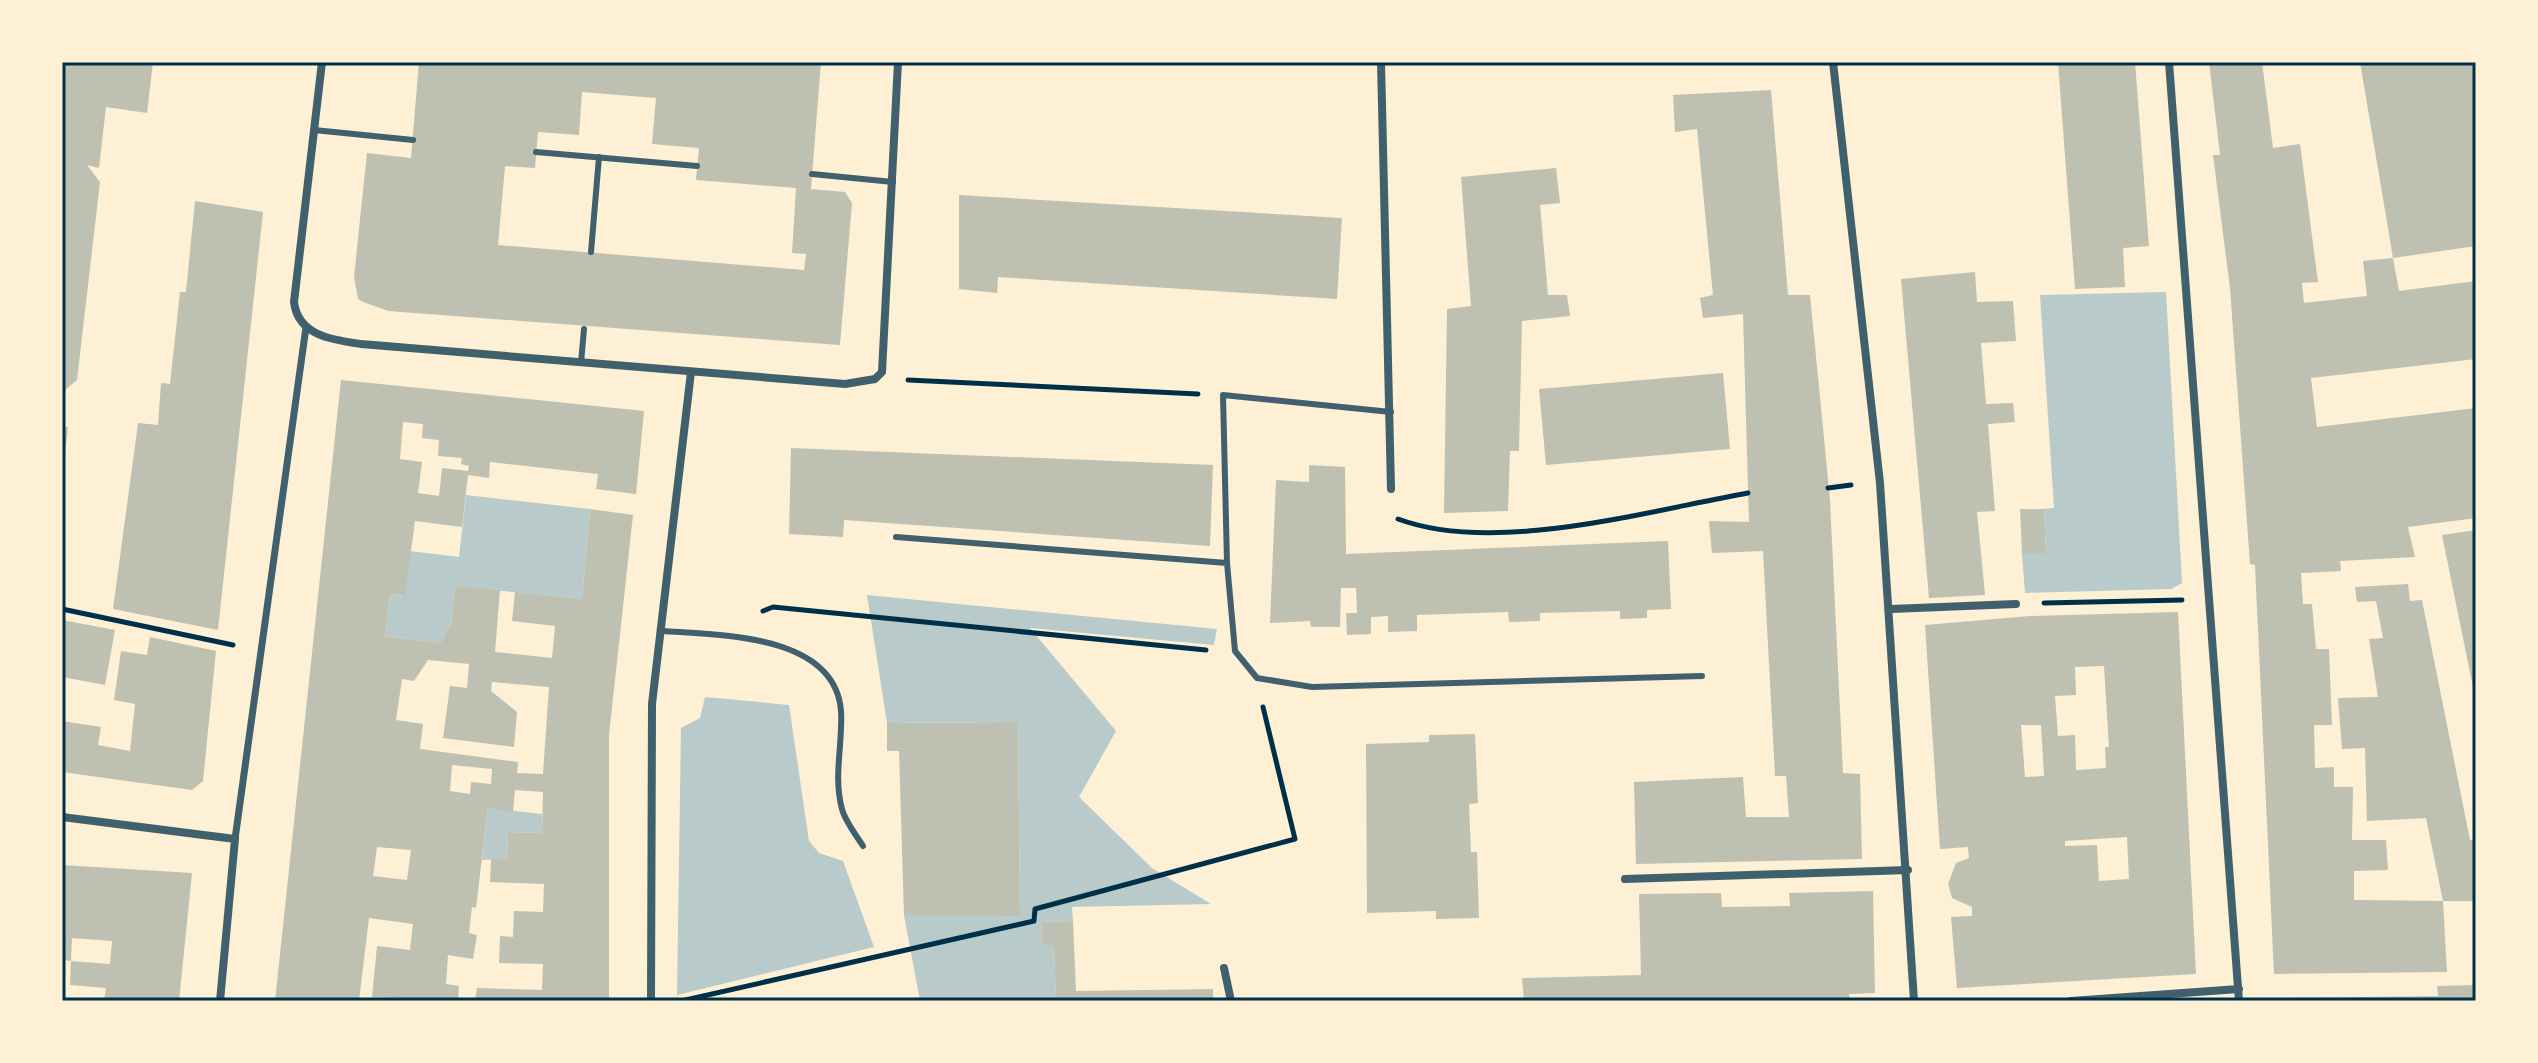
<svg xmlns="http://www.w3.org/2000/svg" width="2538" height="1063" viewBox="0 0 2538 1063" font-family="Lato,sans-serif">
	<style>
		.green { fill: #b9caca }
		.building { fill: #bec0b2; fill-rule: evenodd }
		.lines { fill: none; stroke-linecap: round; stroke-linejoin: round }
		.path { stroke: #003049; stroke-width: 5 }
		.service { stroke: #3f606c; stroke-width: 6 }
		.pedestrian { stroke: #3f606c; stroke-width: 7 }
		.minor { stroke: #3f606c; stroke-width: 8 }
		.neatline { fill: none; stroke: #003049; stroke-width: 3 }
	</style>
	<rect width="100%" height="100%" fill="#fdf0d5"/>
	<path class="green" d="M2166,292l16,291 -11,6 -146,4 -3,-39 24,-2 -2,-43 10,-1 -14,-213z
		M466,495l124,14 -8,90 -127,-13 -4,39 -11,18 -55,-7 5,-42 14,2 6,-45 49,6z
		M867,595l350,34 -3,16 -184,-17 86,103 -37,66 73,71 59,36 -139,3 1,14 -32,1 1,22 12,1 2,56h-136l-16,-86h116l-2,-193 -131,1z
		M705,697l84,8 20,136 10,12 24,8 31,86 -197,48 4,-267 19,-10z
		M488,808l54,6v19l-34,-1 -1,26 -25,2z"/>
	<path class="building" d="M62,62h91l-6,51 -41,-6 -7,61 -12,-3 13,17 -23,198 -12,10z
		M419,62h402l-10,127 34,3 7,11 -12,142 -452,-34 -25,-9 -5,-3 -4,-22 13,-124 44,5zM582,92l74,6 -4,46 47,4 -3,32 100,8 -4,65 14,1 -2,16 -306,-25 7,-79 30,2 3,-36 41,3z
		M2058,62h77l14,184 -26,2 2,39 -50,2z
		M2209,62h53l11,86 27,-4 18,138 -16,1 2,20 63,-7 -4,-35 30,-3 6,33 77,-10v78l-165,19 6,49 159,-19v110l-68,9 7,30 -75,4 1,10 -40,2 2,31h9l4,45h13l3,76h-18l1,43 19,-1v20h19l-1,53h34l2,30 -34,1v29l89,1 4,71 -173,2 -19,-409 -5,-1 -20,-276 -17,-133h7z
		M2360,62h116v184l-83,12z
		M1771,90l17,205h22l20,205 13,273 17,1 2,85 -226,5 -2,-82 109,-5 3,40h43l-3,-41h-11l-12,-225 -51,2 -3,-32 40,1 -6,-208 -40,4 -3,-20 13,-3 -16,-166 -22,3 -2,-37z
		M1556,168l4,35 -20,2 8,90h19l3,21 -48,5 -3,130h-9l-2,60 -64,2 3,-204 24,-3 -10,-129z
		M959,195l383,23 -5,81 -339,-22 -1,16 -38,-4z
		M195,201l68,11 -45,418 -105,-21 25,-186 20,2 3,-42 9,1 10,-92h6z
		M1975,272l2,30 36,-1 3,40 -35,2 5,61 27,-1 2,19 -27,2 7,87 -18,1 8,83 -56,3 -28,-319z
		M1723,373l7,76 -184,16 -7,-76z
		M341,380l303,31 -8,83 -40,-5 2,-15 -108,-12 -1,16 -21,-3 -6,52 -47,-6 -10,75 -15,-2 -5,42 55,7 11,-18 4,-39 45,4 -5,62 57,6 3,-32 -43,-5 3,-29 67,7 8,-90 43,6 -24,220v266h-134l2,-13 65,2 1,-26 -44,-1 1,-27 13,1 1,-26 29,1 1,-28 -54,-2 1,-23 16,-1 1,-26 34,1 1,-41 -28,-2 -2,22 -25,-4 -12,100 -4,-1 -3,26 8,2 -4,24 -25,-4 -2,29 13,2 -1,15 -86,-4 5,-51 33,4 3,-26 -44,-6 -10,83h-84zM403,422l20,2 -1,14 17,2 -1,16 24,2 -1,6 8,2 -1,5 -26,-3 -3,28 -21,-3 4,-31 -22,-3zM428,660l41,4 -2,24 -17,-2 -7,52 71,9 3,-35 -26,-21 1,-9 57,5 -6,87 -26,-1 1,-11 -98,-13 3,-25 -27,-4 6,-41 12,2zM452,765l40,4 -1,15 -20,-2 -1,12 -20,-3zM377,847l34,3 -4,30 -34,-4z
		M62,426l6,1 -4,37 -2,-1z
		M791,448l422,17 -3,81 -366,-26 -1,17 -54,-3z
		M1309,465l36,2 1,87 322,-13 3,68 -24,1v8l-27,1v-8l-80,2v8l-31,1 -1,-10 -91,3v16l-29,1v-16l-17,1v17l-24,1 -1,-22h11l-1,-25h-15l-1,39h-29l-1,-6 -40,2 6,-143 33,2z
		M2020,509h24l2,44 -24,1z
		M2476,530v167h-1l-33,-162z
		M2408,584l2,17 12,-1 48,240h6v61h-33l-17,-83 -59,3 -2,-73 -23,1 -4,-51 40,-1 -9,-58 14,-1 -7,-37 -19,1 -2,-15z
		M2178,612l18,362 -239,14 -6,-71 21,-1v-9l-20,-9 -4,-14 8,-21 13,-5 -1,-11 -28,2 -15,-224 105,-9zM2104,666l5,81h-4l1,21 -30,2 -1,-35 -17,1 -3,-40 21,-1 -1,-28zM2021,725h20l3,51 -19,1zM2127,837l2,42 -30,2 -2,-36 -32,1v-5z
		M62,620l53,10 -10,55 -43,-8z
		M150,637l66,14 -13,130 -11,9 -130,-18v-51l39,6 -3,18 32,6 5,-47 -21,-4 7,-49 26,4z
		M1018,722l2,194 -116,-1 -5,-164h-12v-28z
		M1475,734l3,69 -9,1 2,48h6l2,66 -43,1v-8l-69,2 -1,-169 63,-2v-7z
		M62,865l130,8 -13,128h-75l2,-13 -36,-3 1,-24 39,3 2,-23 -40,-3 -1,23 -9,-1z
		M1873,891l2,102 -26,1 1,7h-326l-2,-23 119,-3 -2,-81 82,-1 1,14 68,-1 -1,-13z
		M1073,921l3,70 137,-2v12h-157l-2,-56h-12l-1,-23z
		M2476,985v16h-198v-3l160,-2 -1,-10z"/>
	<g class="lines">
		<path class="path" d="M908,380l290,14
			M1828,488l23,-3
			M1398,519c97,36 249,-8 350,-26
			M2044,603l138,-3
			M62,609l171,36
			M763,611l10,-4 433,43
			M681,1001l353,-80 1,-12 260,-70 -32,-132"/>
		<path class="service" d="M314,130l99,10
			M536,152l161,14
			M812,174l81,8
			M591,252l8,-95
			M581,363l3,-34
			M1391,412l-168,-17 4,168 8,88 22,27 55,9 390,-11
			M896,537l331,26
			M663,631c57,4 172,3 178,80 2,32 -8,66 1,98 3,12 14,26 21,37"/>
		<path class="pedestrian" d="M235,839l71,-512"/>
		<path class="minor" d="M322,62l-28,240c4,34 39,38 67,42l484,40 30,-5 7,-7 16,-310
			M1381,62l10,427
			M1833,62l47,421 34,518
			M2169,62l70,939
			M1891,609l125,-5
			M62,817l173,22 -15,162
			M1625,879l283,-9
			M1224,968l7,33
			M651,1001l1,-297 39,-332
			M2071,1001l168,-12"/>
	</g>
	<rect width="2538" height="1063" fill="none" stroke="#fdf0d5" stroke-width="128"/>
	<rect x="64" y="64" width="2410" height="935" class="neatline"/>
</svg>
